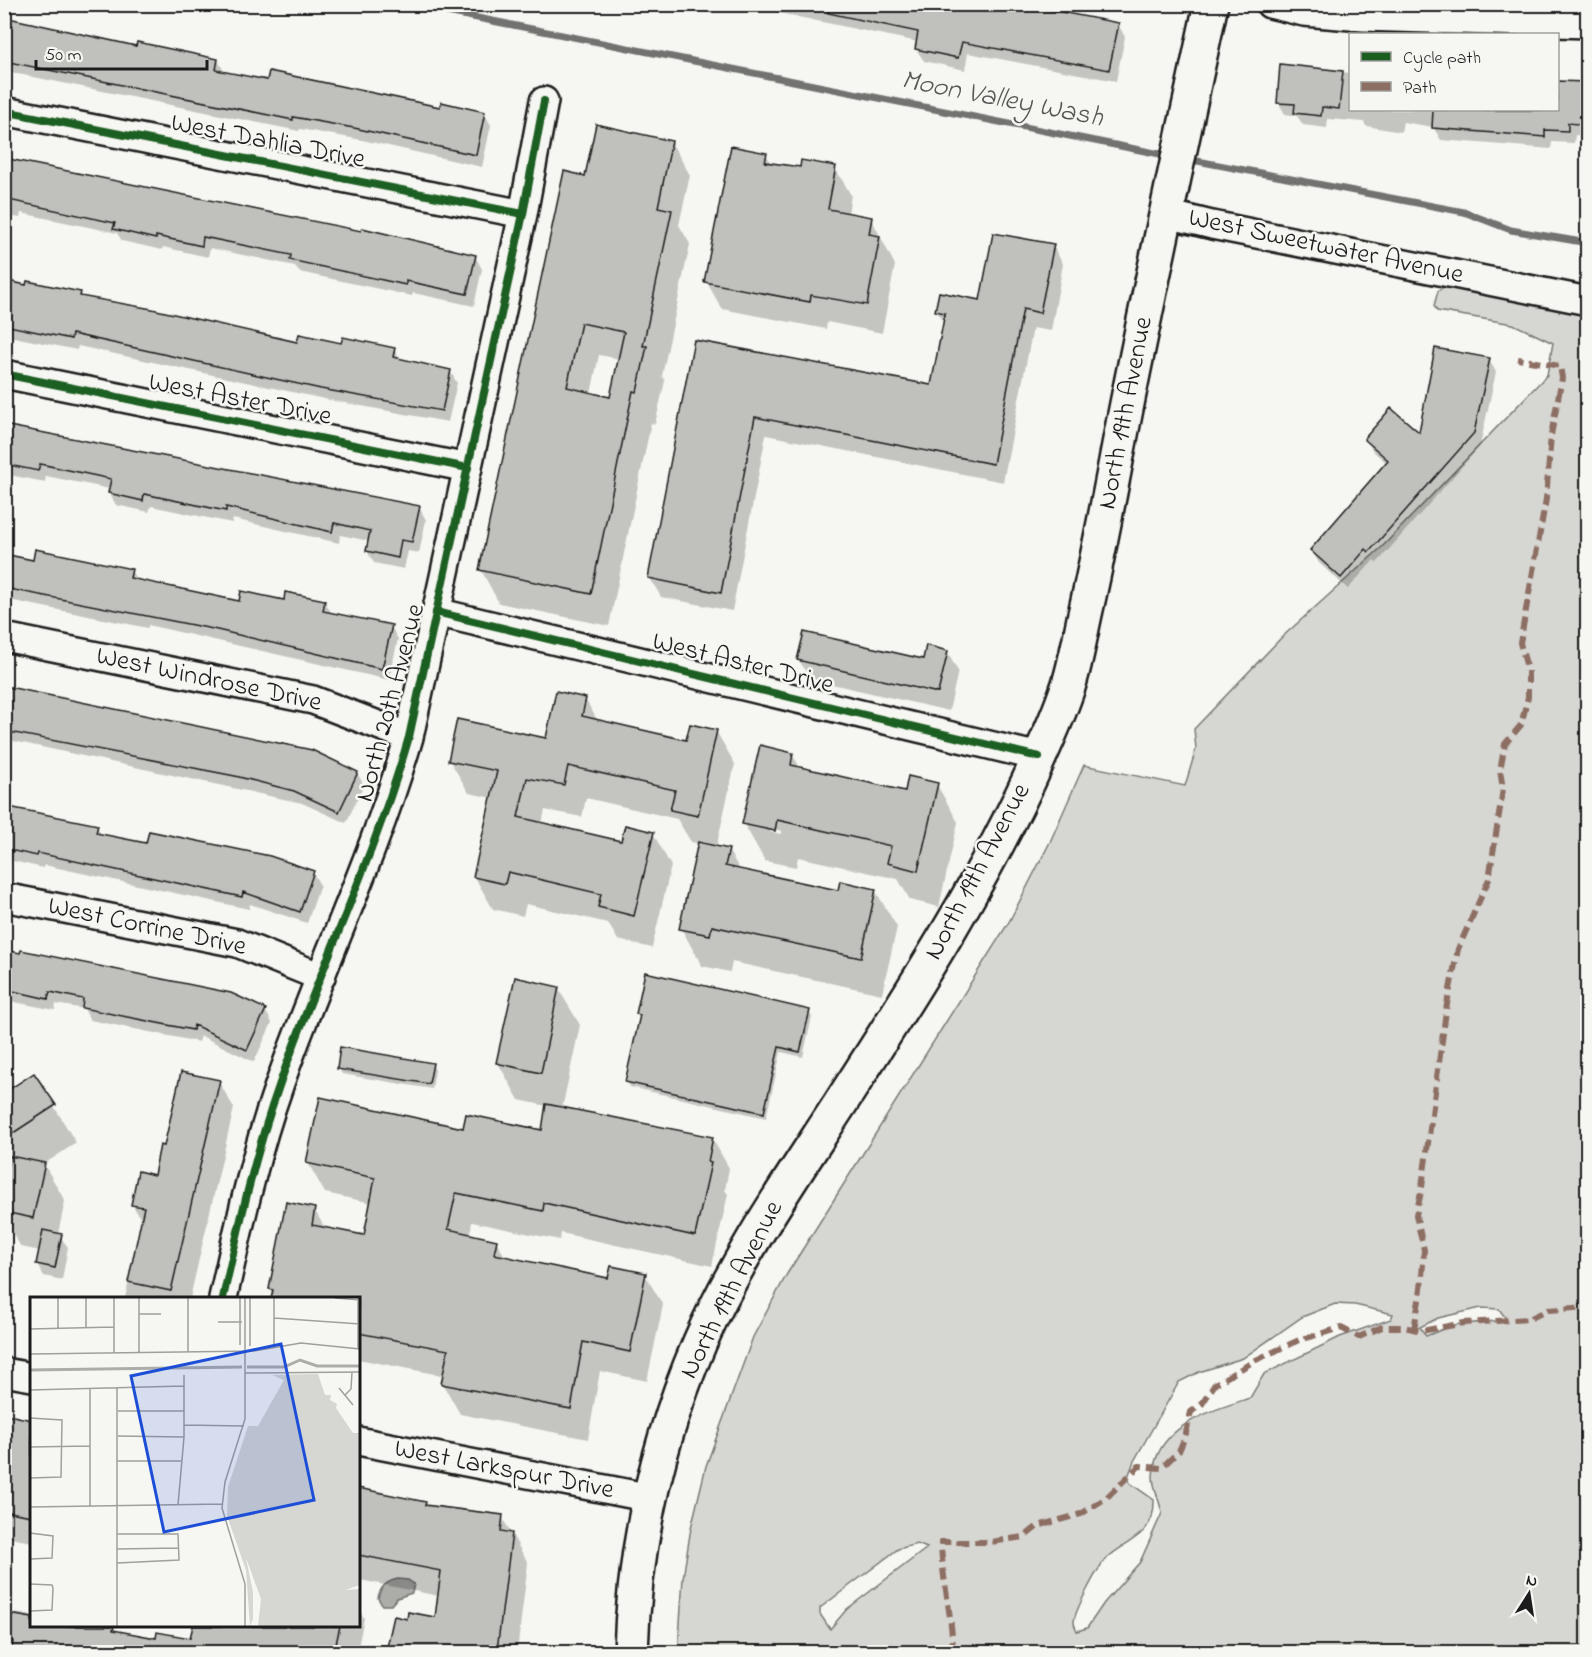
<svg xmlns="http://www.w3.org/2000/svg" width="1592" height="1657" viewBox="0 0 1592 1657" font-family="'Indie Flower',sans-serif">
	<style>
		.green { fill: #d6d6d2; stroke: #797977; stroke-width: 1.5; fill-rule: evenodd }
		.water { fill: #acaca9; stroke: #727271; stroke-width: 1.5 }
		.shadow { fill: #0003; fill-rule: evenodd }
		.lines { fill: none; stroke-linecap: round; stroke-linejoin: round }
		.stream { stroke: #727271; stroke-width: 7 }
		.building { fill: #c0c0bd; stroke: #1c1c1c; stroke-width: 1.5; fill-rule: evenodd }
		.minor-casing { stroke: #1c1c1c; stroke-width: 32 }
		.primary-casing { stroke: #1c1c1c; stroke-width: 38 }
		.minor { stroke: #f6f6f2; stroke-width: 27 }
		.primary { stroke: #f6f6f2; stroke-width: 33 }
		.quiet { stroke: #8d6e63; stroke-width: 6; stroke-dasharray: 12 6; stroke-linecap: butt }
		.cycleway-casing { stroke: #f6f6f2; stroke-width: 11 }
		.cycleway { stroke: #1b5e20; stroke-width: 8 }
		.labels { text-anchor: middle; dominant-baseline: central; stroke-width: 5; stroke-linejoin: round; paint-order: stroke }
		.street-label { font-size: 27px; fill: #1c1c1c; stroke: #f6f6f2 }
		.water-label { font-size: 28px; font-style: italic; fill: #565654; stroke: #f6f6f2 }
		.inset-river { fill: none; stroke: #acaca9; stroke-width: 3 }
		.inset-road { fill: none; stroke: #9f9f9c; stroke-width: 1.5 }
		.view { fill: #1d4ed8; fill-opacity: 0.15; stroke: #1d4ed8; stroke-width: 3 }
		.inset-edge { fill: none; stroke: #1c1c1c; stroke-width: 3 }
	</style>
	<rect width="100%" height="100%" fill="#f6f6f2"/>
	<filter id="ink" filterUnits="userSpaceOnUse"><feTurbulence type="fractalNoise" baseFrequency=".0167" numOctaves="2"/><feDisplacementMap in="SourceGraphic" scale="12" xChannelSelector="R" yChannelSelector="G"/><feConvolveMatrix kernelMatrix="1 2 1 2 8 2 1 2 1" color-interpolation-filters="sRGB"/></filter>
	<g filter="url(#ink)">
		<path class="green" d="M1451,281l136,28v1343h-909l5,-74 8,-50 15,-62 47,-129 34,-63 222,-352 41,-80 34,-77 101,21 11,-37 -2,-20 87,-91 101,-91 165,-172 6,-32 -40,-19 -76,-13 -3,-5 4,-15zM1335,1304l20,1 38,9 -2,5 -51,18 -76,37 -14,24c-39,13 -96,28 -97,79 0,10 7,25 9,36l-22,49 -36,41 -17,25 -10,3c-1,-3 -3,-5 -3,-9 0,-10 24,-55 32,-63 21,-20 49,-22 48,-59l-24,-17 -2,-6 6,-16 45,-79 20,-10 44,-14 59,-41zM1481,1308l18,1 8,11 -54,5 -27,11 -6,-9 18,-9zM917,1544l10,4 -80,61 -17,20 -10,-15v-6l78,-59z"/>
		<path class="water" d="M398,1579l10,1 6,4 -2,9 -15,5 -6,7h-9l-4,-7c2,-11 9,-17 20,-19z"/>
		<path class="shadow" d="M703,4h310l105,20 7,13 -9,44 -148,-28 -3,17 -41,-9 -8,-12 2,-7 -178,-37 -2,7z
			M4,19l134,29 80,12 7,13 43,9 216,31 7,12 -9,42 -120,-27 -62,-11 -1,2 -295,-60z
			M1282,66l68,7v37h208l23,-27 1,-4 6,1v56l-13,-1 -1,8 -22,-1 -1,7 -110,-9 -8,-13 -30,-5 -2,10 -35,-6 -2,-4 -36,-3 -1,9 -24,-3 -6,-9 -12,-2 -7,-12z
			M671,142l19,33 -11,50 11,19 -28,132 3,5 -10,43 -4,-1 -42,203 -110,-23 -18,-33 105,-393zM599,355l21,4 -9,39 -20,-4z
			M766,154l6,11 29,3h34l16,27 -3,19 23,4 24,47 -13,68 -55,-11 -1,7 -104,-20 -16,-28z
			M4,161l471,95 7,13 -8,37 -61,-13 -1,3 -113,-24 -4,-6 -85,-18 -2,9 -45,-10 -1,3 -40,-9 -5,-8 -96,-20 -1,5 -16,-3z
			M1053,246l10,18 -12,67 -18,-3 -30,154 -237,-47 -34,176 -71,-14 -11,-19 46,-236 237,45 12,-62 -8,-14 45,-9z
			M4,282l76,12 2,4 217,46 95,5 6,11 50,11 7,12 -9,39 -119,-22 -251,-54 -1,4 -73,-15z
			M1489,360l7,12 -16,74 -103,117 -3,-3 -26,29 -29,-26 -7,-12 75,-88 -14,-12 -7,-12 54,-4z
			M4,426l415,81 7,13 -7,33 -11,-2 -4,18 -30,-6 -7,-12 2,-10 -29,-6 -1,8 -106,-24 -1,4 -81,-17 -2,6 -33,-7 -7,-12 1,-4 -64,-13 -1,6 -41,-8z
			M4,556l30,5 97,9 6,11 103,22 84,-2 8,13 59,13 7,12 -9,41 -241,-55v3l-144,-29z
			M947,652l11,19 -9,40 -139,-32 -11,-19 125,1z
			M4,689l353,84 7,12 -18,38 -44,-20 -298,-64z
			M585,699l13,22 89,21 29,-11 19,33 -19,84 12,2 12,20 100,22 35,-2 22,37 -15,67 -150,-32 -2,10 -28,-6 -21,-38 18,-84 -8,-2 -14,-23 -91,-21 -4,19 -37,-7 -3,14 80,19 31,-10 18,33 -19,82 -34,-8 -10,-17 -82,-19 -3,12 -30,-7 -19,-33 18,-78 -23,-5 -19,-32 97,-21z
			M792,754l9,15 105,23 31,-7 21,37 -19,85 -29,-7 -12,-21 -100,-22 -2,10 -31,-6 -21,-37zM770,828l12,3v3l-12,-2z
			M4,807l93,20 5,9 211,37 7,12 -13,38 -57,-19 -1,5 -205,-44 -1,3 -39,-9z
			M4,952l261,58 7,13 -18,39 -53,-26 -2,6 -109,-22 -6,-11 -28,-5 -1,6 -51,-10z
			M558,988l22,37 -18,84 150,29 17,30 -4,22 3,4 -16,72 -151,-33 -1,7 -88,-18 -2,13 26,6 10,17 103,21 36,-4 18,30 -16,76 -47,-10 -12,68 -128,-25 -17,-30 2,-8 -87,-17v-61l-85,-4 -2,-5 43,-80 12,21 39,7 7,-34 -47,-10 -17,-30 157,-33 78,1 4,-25 -28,-6 -21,-37z
			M809,1012l3,5 -9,40 -22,-5 -15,66 -136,-31 -3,-6 14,-62 -4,-5z
			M432,1064l3,6 -3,19 -90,-15 -3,-6z
			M219,1082l15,26 -44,190h-65l17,-77 -10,-17 23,-27 11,-29z
			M4,1094l50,12 22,37 -32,21 21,37 -7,33 10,13 -6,33 -18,-4 -7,-12 3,-13 -19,-4 -17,-28v-31l5,-22 -5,-7z
			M4,1230l3,4 -3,13z
			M4,1417l28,5v120l-28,-5z
			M358,1490l67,13 2,4 75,10 26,46 -11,89h-129l7,-34 13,3 28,-2 3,-23 -79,-16 -2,6z
			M358,1609l6,9 -7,34h-353v-41l28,5v10h50l75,14h34l3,-14h164z"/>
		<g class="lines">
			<path class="stream" d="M407,4l763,152
				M1187,159l277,53 47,18 77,13"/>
		</g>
		<path class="building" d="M829,4h190l100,19 -10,47 -147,-28 -4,16 -43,-9 3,-17 -90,-19z
			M4,17l132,29 1,-4 81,17 -2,11 51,10 2,-9 171,36 1,-5 44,10 -9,43 -122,-27 -61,-11v3l-289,-59z
			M1280,64l63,7 -4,38 -17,-2 -1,9 -27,-3 1,-9 -18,-1z
			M1557,81l30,1v43l-19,-2v8l-23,-1v7l-113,-9 1,-18h124z
			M596,124l76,17 -14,66 14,3 -29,136h4l-10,46 -4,-1 -42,203 -112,-24 85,-399 21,5zM581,323l43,9 -14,65 -43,-10z
			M731,146l36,7 -2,9 35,5 1,-7 35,6 -8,43 44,8 -3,17 11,2 -13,69 -56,-10 -1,7 -106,-20z
			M4,158l357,73 1,-3 114,27 -9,39 -61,-13v4l-116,-25 1,-5 -88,-18 -1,9 -46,-10v3l-43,-10 2,-6 -111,-24z
			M993,233l61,11 -14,69 -17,-4 -30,155 -238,-47 -34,176 -73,-15 46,-238 237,45 14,-72 -10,-2 4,-19 41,8z
			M4,280l22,5 1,-4 54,11 -1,4 72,13 145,33 2,-8 42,9 2,-6 52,11 -2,9 58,13 -9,41 -121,-22 -249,-55 -1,5 -67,-14z
			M1435,348l55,10 -16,75 -105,119 -3,-3 -25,29 -31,-28 78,-90 -24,-21 27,-31 28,24z
			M4,425l416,81 -8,36 -11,-2 -3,18 -32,-7 4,-20 -36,-8 -2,9 -106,-25v4l-82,-17 -1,7 -35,-8 3,-14 -71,-15 -2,7 -34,-7z
			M35,549l97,20 -2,9 109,23 2,-10 43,9 1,-8 40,8 -2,11 69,14 -10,44 -169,-40 -209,-41v-34l29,6z
			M804,632l119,27 3,-14 22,6 -10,42 -141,-33z
			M4,686l308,64 46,22 -19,40 -45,-21 -59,-15 -231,-45z
			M556,691l30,7 -4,18 104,24 4,-16 27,6 -19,86 -28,-6 5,-20 -107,-24 -4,19 -37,-7 -9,39 103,24 4,-16 29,7 -20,84 -36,-9 3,-13 -93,-22 -3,12 -32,-7 24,-106 -49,-10 9,-42 89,19z
			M760,745l33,8 -2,12 114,26 3,-15 30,7 -20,88 -31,-8 4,-17 -114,-26 -2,11 -33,-7z
			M4,806l94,19 -2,8 50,10 3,-12 121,25 44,15 -14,41 -57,-20 -1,5 -204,-44 -1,3 -33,-7z
			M698,842l31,7 -4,17 113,24 2,-9 36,8 -15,69 -149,-32 -2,9 -31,-6z
			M4,950l16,3 1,-3 210,43 35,16 -19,41 -53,-25 -1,5 -111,-22 1,-9 -33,-7 -2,7 -44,-10z
			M645,972l165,38 -10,42 -21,-5 -15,66 -139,-31 15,-67 -4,-1z
			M515,977l44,10 -18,86 -45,-10z
			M340,1047l93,16 -4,21 -92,-15z
			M181,1072l39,8 -49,211 -43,-9 16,-75 -13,-2 7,-34 16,4 6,-30 4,1z
			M34,1073l22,32 -52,34v-46z
			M320,1097l143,31 3,-14 76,16 4,-26 167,33 -5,25 3,1 -16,73 -151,-33 -1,8 -87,-18 -8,36 49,11 -3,14 114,24 3,-12 35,7 -16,79 -47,-10 -12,67 -130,-25 7,-34 -90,-17v-34h-87l2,-9 -4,-1 17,-87 29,6 -3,17 52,10 11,-57 -69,-15z
			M10,1156l35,7 -12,55 -29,-6v-32z
			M43,1230l19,4 -7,34 -19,-4z
			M4,1414l28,6v96l-28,-5z
			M358,1488l68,14 -1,3 78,10 -2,16 11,2 -15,117 -84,3 -26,-6 7,-31 13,3 1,-7 27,5 6,-46 -83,-16z
			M4,1613l28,5v8h82l-1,4 43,8 1,-6 33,6 3,-12h147l-6,27h-323l2,-12 -9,-2z"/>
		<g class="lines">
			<g class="minor-casing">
				<path id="minor" d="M1270,4l34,8 59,5 225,7
					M4,111l519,103
					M1167,214l45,11 376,76
					M4,374l464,94
					M436,612l603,145
					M4,637l309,63 96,37
					M4,897l233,46 84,34
					M223,1298c16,-72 32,-145 57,-215 41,-117 95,-228 129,-346l114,-523 21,-113
					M4,1372l28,5
					M358,1441l293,57"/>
			</g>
			<g class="primary-casing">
				<path id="primary" d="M631,1652c3,-106 27,-212 69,-310 37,-85 90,-161 140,-238 72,-112 145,-224 199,-346 11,-24 22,-49 30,-74 7,-23 11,-47 16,-70 15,-66 27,-133 40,-200 27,-137 57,-273 86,-410"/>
			</g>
			<use href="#minor" class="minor"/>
			<use href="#primary" class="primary"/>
			<path class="quiet" d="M1414,1329l7,-40 3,-39 -8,-35 6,-28 25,-183 11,-55 31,-70 14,-90 -3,-19 5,-26 16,-19 7,-28v-26l-8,-28 26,-144 5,-64 11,-57 -2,-12 -42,-7
				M953,1652c-1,-37 -11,-73 -12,-110h49l34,-5 14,-11 43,-12 25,-16 33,-32 22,2 18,-17 6,-14 6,-25 11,-8 13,-20 41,-24 43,-20 42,-12 18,9 23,-10h22l18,4 42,-8 65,-4 19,-9 40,-3"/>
			<g class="cycleway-casing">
				<path id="cycleway" d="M4,111l519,103
					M4,374l464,94
					M436,612l603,145
					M223,1298c16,-72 32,-145 57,-215 41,-117 95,-228 129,-346l114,-523 21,-113"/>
			</g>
			<use href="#cycleway" class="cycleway"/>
		</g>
	</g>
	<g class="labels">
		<g class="street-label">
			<text transform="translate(268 142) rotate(11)">West Dahlia Drive</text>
			<text transform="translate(1326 247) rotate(12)">West Sweetwater Avenue</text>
			<text transform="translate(240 400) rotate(11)">West Aster Drive</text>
			<text transform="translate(1126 413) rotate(-79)">North 19th Avenue</text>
			<text transform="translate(743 664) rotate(14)">West Aster Drive</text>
			<text transform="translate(209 680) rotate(12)">West Windrose Drive</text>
			<text transform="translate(391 703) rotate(-75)">North 20th Avenue</text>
			<text transform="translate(978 872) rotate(-62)">North 19th Avenue</text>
			<text transform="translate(147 927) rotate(12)">West Corrine Drive</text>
			<text transform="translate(732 1290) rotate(-63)">North 19th Avenue</text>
			<text transform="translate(504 1470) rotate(11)">West Larkspur Drive</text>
		</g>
		<g class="water-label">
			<text transform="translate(1002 100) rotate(11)">Moon Valley Wash</text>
		</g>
	</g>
	<g transform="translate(30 1297)">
		<rect width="330" height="330" fill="#f6f6f2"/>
		<path d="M288,77l7,21h6l-1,5 7,4 -1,4 17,25h7v152l-15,5 15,-1v37h-102l3,-27 -15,-41 7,34v27l-3,7 -4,-56 -19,-54 1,-29 20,-61h10l26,-46 -12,-5z" fill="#d6d6d2"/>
		<path class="inset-river" d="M217,70h37l16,-7 17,6h43M0,73l212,-3"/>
		<path class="inset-road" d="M0,1v31M28,1v30M56,1v30M109,1v55M158,1v54M210,1v47M215,1v121l-20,63 -3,26 23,76v42M220,1v48M305,1l25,2M328,1v51M109,17h22M244,21l86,6M188,25h24M0,32l84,-2M244,51v-50M84,56v-55M0,57l224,-3 47,-8 59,6M215,76l115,-1M309,91l14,17M0,93l154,-4M315,98l6,-6 1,-17M88,114h66M0,121l32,2 -1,57 -31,1M154,128l60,1M88,139l66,1M0,150l60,-1M87,164h64M148,208l6,-68v-62M60,209v-118M0,210l192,-3M0,236l23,3 -1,22 -22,1M87,252l62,-1M87,266l62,-3 -1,-26h-61M0,287l22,1 1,3 -1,22 -22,1M87,329v-239"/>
		<path class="view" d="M251,47l33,156 -150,32 -33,-156z"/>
		<rect width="330" height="330" class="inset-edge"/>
	</g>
	<rect width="1592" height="1657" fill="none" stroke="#f6f6f2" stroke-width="24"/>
	<rect x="12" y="12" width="1568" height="1633" fill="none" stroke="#1c1c1c" stroke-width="2" filter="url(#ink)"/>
	<rect x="1349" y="33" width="210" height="78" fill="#f6f6f2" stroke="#9f9f9c" stroke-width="1.5"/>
	<rect x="1361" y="52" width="30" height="9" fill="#1b5e20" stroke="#9f9f9c" stroke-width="1.5"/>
	<text x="1403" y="63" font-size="18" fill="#1c1c1c">Cycle path</text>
	<rect x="1361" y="82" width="30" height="9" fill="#8d6e63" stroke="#9f9f9c" stroke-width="1.5"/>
	<text x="1403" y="93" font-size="18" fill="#1c1c1c">Path</text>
	<g transform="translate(1529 1594) rotate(12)" stroke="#f6f6f2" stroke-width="4.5" paint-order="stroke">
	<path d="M0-4.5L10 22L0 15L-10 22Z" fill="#1c1c1c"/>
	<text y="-9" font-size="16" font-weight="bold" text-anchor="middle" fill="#1c1c1c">N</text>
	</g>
	<path d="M36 60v9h171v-9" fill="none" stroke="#1c1c1c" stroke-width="3"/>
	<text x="45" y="60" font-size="18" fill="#1c1c1c" stroke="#f6f6f2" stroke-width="4.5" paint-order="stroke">50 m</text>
</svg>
